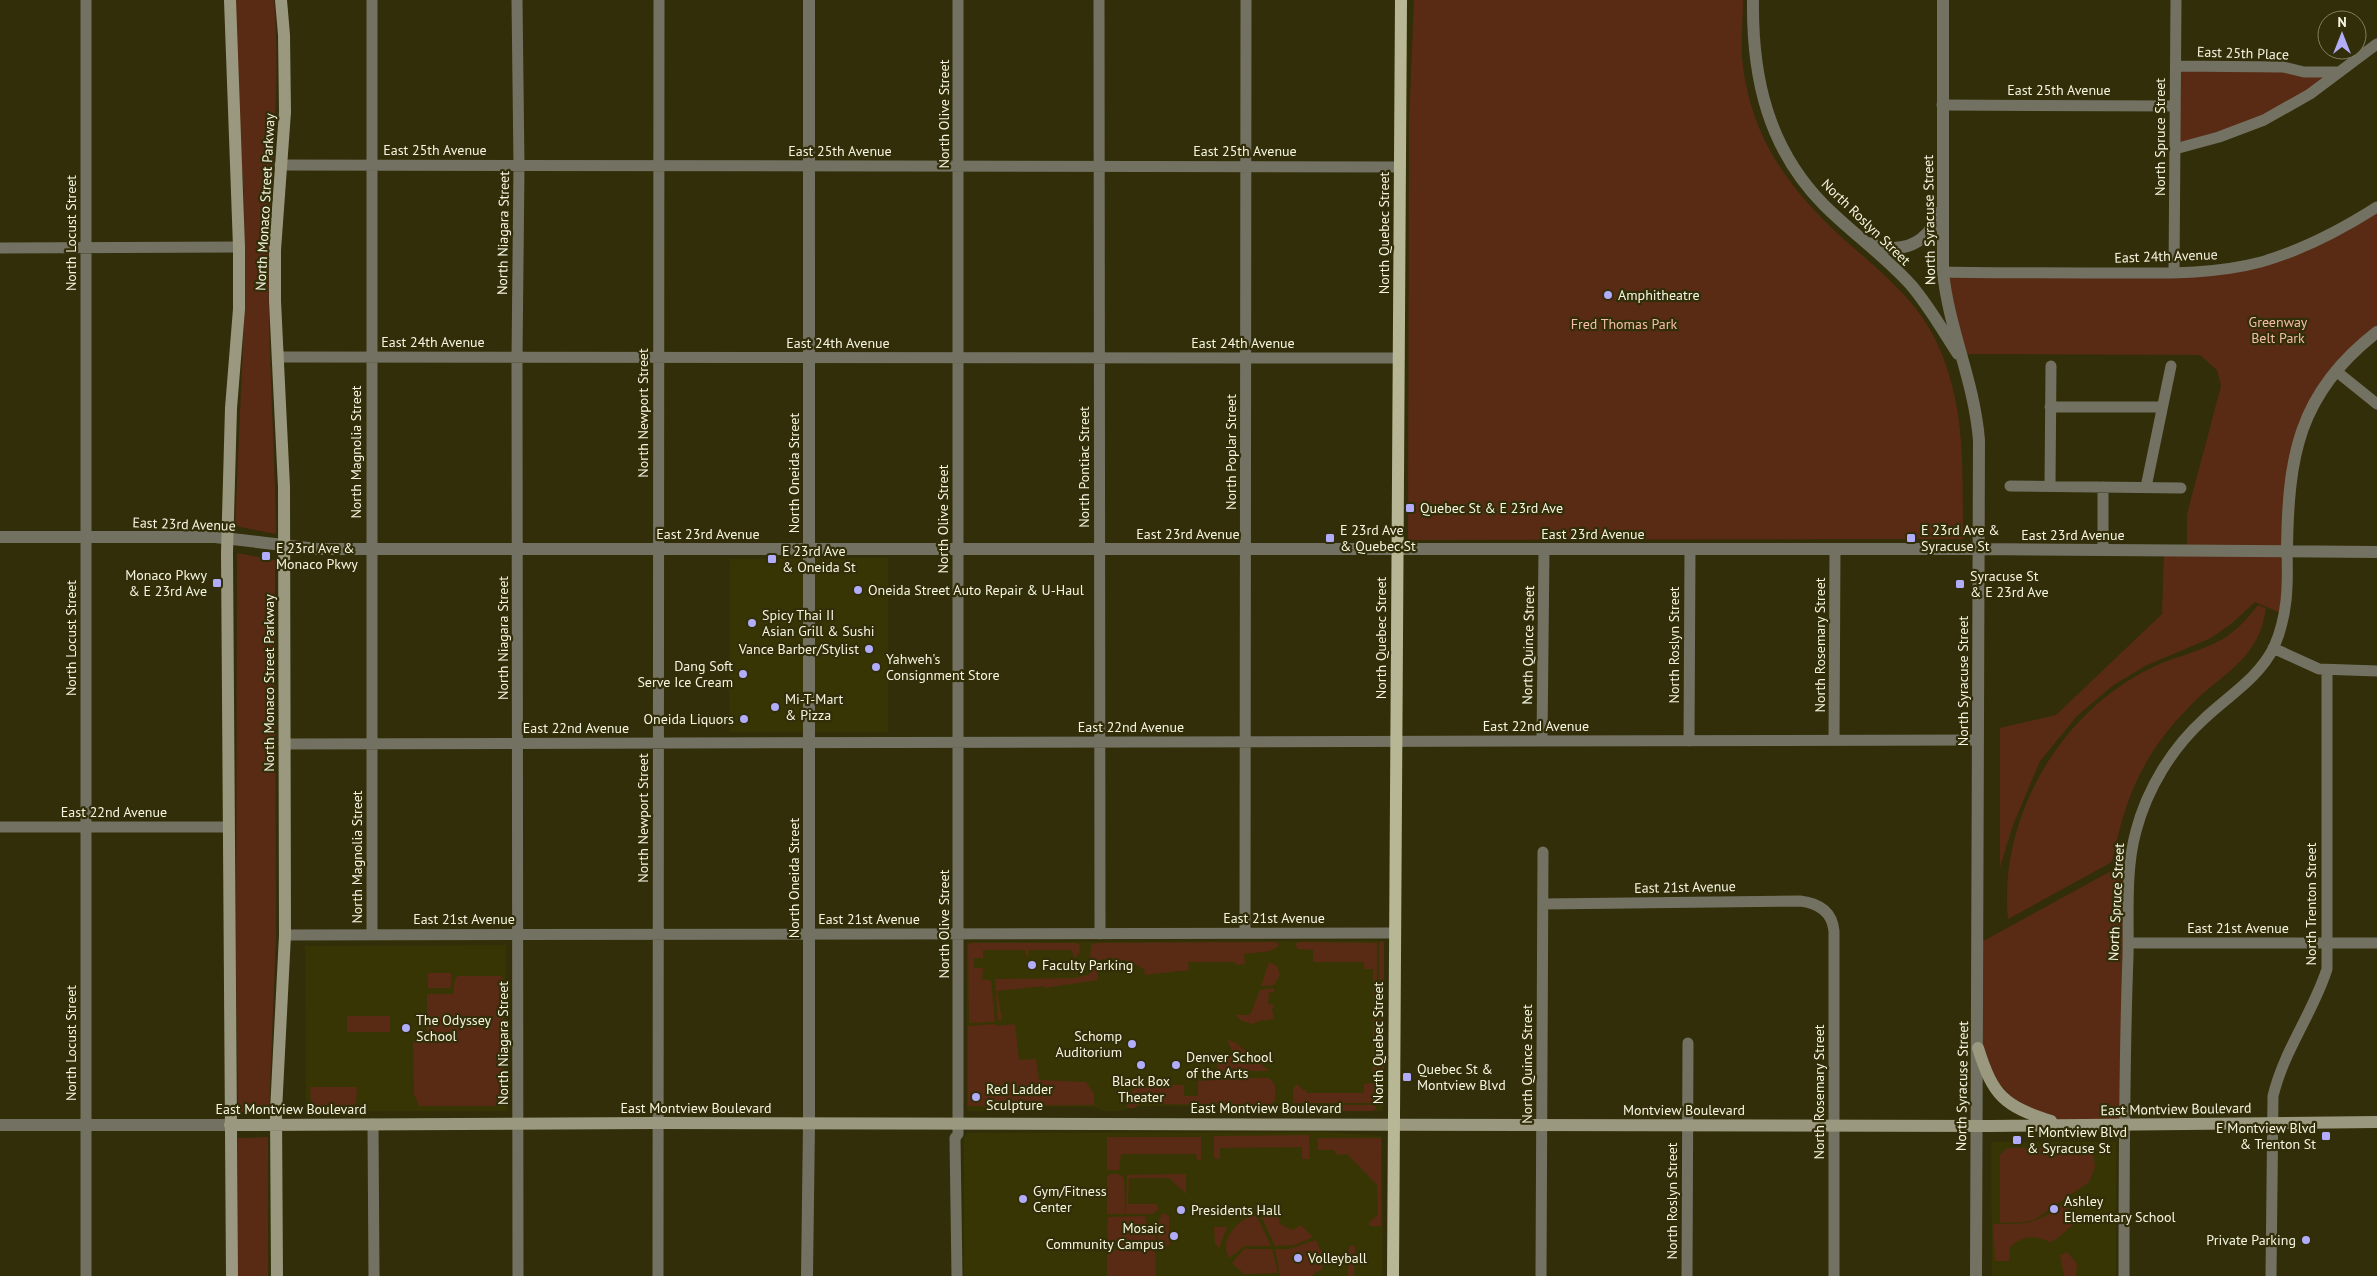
<svg xmlns="http://www.w3.org/2000/svg" width="2377" height="1276" viewBox="0 0 2377 1276" font-family="'PT Sans',sans-serif">
	<style>
		.built { fill: #383505 }
		.green { fill: #592b14 }
		.lines { fill: none; stroke-linecap: round; stroke-linejoin: round }
		.minor { stroke: #737262; stroke-width: 11 }
		.tertiary { stroke: #737262; stroke-width: 12 }
		.secondary { stroke: #9a997f; stroke-width: 12 }
		.primary { stroke: #b8b795; stroke-width: 12 }
		.poi-dot { fill: #b1adfa; stroke: #312e09; stroke-width: 2 }
		.labels { text-anchor: middle; dominant-baseline: central; stroke-width: 4.5; stroke-linejoin: round; paint-order: stroke }
		.street-label { font-size: 14px; fill: #f6f5e1; stroke: #312e09 }
		.poi-label { font-size: 14px; fill: #f6f5e1; stroke: #312e09; text-anchor: start }
		.park-label { font-size: 14px; fill: #f6bea4; stroke: #312e09 }
	</style>
	<rect width="100%" height="100%" fill="#312e09"/>
	<path class="built" d="M888,558v174h-159l1,-173z
		M1382,941l2,2 -1,168h-124l-12,-5h-108l-19,5h-16l-9,-4h-85l-10,4h-31l-2,-2v-166l2,-1z
		M506,945l1,166h-201l-1,-165z
		M1325,1132l57,4 1,140h-419v-139l4,-4z
		M1991,1142h125v134h-124z"/>
	<path class="green" d="M236,0h38c7,84 -3,166 -5,250 -2,94 6,189 7,284l-41,-8 10,-227 -1,-103 -8,-118z
		M1414,0h329c0,19 -2,38 -1,57 8,85 52,139 114,193 31,27 63,54 81,93 30,65 25,127 26,196l-555,1 1,-417z
		M2176,66l162,6 -51,36 -112,41z
		M2377,206v126l-41,39 -35,64 -16,180 -30,-13 -24,22 -20,14 -66,28 -33,20 -35,30 -37,45 -27,64 -13,42v-139l56,-13 106,-101 2,-63 23,-1v-36l34,-128 -4,-16 -17,-15 -238,-1 -19,-82 231,1 85,-11z
		M237,553l38,7 1,377 -7,175h-31l-2,-152z
		M2258,605l8,3c-1,6 -2,12 -4,18 -12,38 -48,54 -73,81 -47,48 -64,91 -77,155l-104,57c-10,-100 51,-205 141,-250 23,-12 51,-17 74,-30 14,-9 25,-21 35,-34z
		M2131,860l-7,264 -61,1 -37,-12 -42,-46 -6,-123z
		M1382,941l2,2v163h-3l-2,-6v-157z
		M1276,942l3,4 -9,5 -26,3 1,10 -9,1 -1,-3h-47l1,8 -45,5 1,-5c-15,-10 -32,-15 -49,-9l2,19 -54,8v-2l-47,5 5,29h-4l-3,-41 80,-1 13,-3 6,-6 -7,-8 3,-4 1,-12 4,-2z
		M1299,942l78,1v156l-2,4h-82v-14l4,-5 6,6h3l1,3h57v-9l9,-1v-114h-9v-7h-51v-12l-15,-1 -3,-5z
		M970,943h106l4,2 -1,9 -5,4 -2,-8h-43l-2,8 -2,-8h-42v8h-9v10h9l-1,11 9,2 4,39 -1,2 -25,1 -1,-78z
		M1269,962l8,4 3,9 -6,10 -13,1z
		M428,973h23v13l-2,2h-21z
		M458,976h42l4,3 -1,127h-84l-5,-12 -1,-52h14v-48h26l2,-15z
		M1274,988v4h-5l-1,12 6,1 -2,4 2,10 -15,2 -6,3 -11,-3 -7,-6h15l10,-25z
		M347,1016h43v16h-43z
		M995,1024l1,2 19,-2 4,36 17,-1 3,21 47,2 8,12v11l-126,1v-80z
		M1227,1040l8,2 34,29h-52v-14l18,-1z
		M1238,1078h31l6,7v16l-5,4 -130,-1 -6,4h-7l-1,-9 11,-14h47v11h14v-15z
		M310,1087h47l-1,16 -7,4 -34,-1 -4,-5z
		M1308,1105h65l4,2 -4,4h-75l-2,-2v-2z
		M1309,1135l1,24h-8v-12l-82,1v12l-6,-3v-21z
		M268,1137v139h-30v-138z
		M1107,1137h94v23h-4l-1,-6h-75l-2,16h-12z
		M1317,1138h64v88h-12v-4l9,-7 -1,-30 -30,-31 -10,1 -3,-5h-16z
		M2092,1147l3,20 -6,15 -55,38 -10,2 -24,1v-68l7,-7z
		M1112,1174h7l5,4 1,36h-18v-38z
		M1186,1174v20l-17,-16h-40l-1,26h28l3,5 -7,5h-26l1,-39z
		M2066,1201l3,12 6,10 -20,17 -5,2c-16,-7 -26,-7 -40,5l-1,14h-14l-2,-37c36,0 44,1 73,-23z
		M1163,1213l6,3v30l-11,-2 1,-24z
		M1262,1214l16,2 2,8 13,6 8,-5 12,12 -18,8 -20,1 -14,-30z
		M1256,1215l15,31h-26l-16,12c-11,-18 10,-40 27,-43z
		M1145,1216l1,6 4,5h6l-1,19h-48l1,-29z
		M1214,1227h13l-8,21 -4,-5z
		M1315,1240c6,8 11,21 6,30l-5,2 -4,4h-32l-5,-27h15z
		M1349,1246h6l-1,30h-6z
		M1244,1249h28l6,24 -34,1 -12,-11z
		M1107,1250h48l1,26h-49z
		M2067,1252l10,12 -1,12h-12l-4,-21z"/>
	<g class="lines">
		<path class="minor" d="M372,0v934
			M517,0l2,166 -2,192 1,918
			M1099,0l1,934
			M2176,66l107,1 21,5h34
			M1942,105l233,1
			M2175,149l44,-12 45,-17 46,-26 67,-50
			M280,165l1119,2
			M0,248l239,-1
			M1943,272c56,1 112,1 167,1 50,0 102,2 151,-11 42,-12 80,-32 116,-55
			M2174,273l2,-273
			M278,357l1121,1
			M2336,371l41,33
			M2050,407h112
			M2010,486l171,2
			M2050,486l1,-120
			M2103,487v63
			M2146,487l25,-121
			M2273,648l46,21 58,2
			M1834,740l1,-191
			M1542,741l2,-192
			M1689,741l1,-192
			M284,744l1694,-4
			M0,827h227
			M1543,904l257,-3c18,2 32,10 34,30v345
			M1245,933l1,-933
			M285,935l1109,-2
			M2128,943h249
			M373,1124l1,152
			M86,1276v-1276
			M658,1276l1,-1276
			M957,1276l-2,-138 3,-4v-1134
			M1541,1276l2,-424
			M1687,1276l1,-233
			M2124,1276c0,-107 0,-214 4,-320 1,-41 -3,-85 8,-125 11,-42 36,-83 68,-112 24,-23 55,-41 70,-72 14,-32 14,-62 13,-96
			M2271,1276l2,-180c11,-46 40,-83 54,-127v-298"/>
		<path class="tertiary" d="M1753,0c-1,78 15,148 71,205 28,28 61,51 87,80 18,21 32,46 47,69
			M1943,0v272c6,58 31,108 36,168l-3,836
			M1868,243c34,12 59,2 72,-31
			M0,537h215l102,12h1661l399,3
			M2287,551c1,-94 11,-158 90,-219
			M0,1125h230
			M807,1276l2,-152v-1124"/>
		<path class="secondary" d="M230,0l9,247v62l-8,99 -4,145 5,723
			M1978,1048c15,48 26,58 73,73
			M230,1125l427,-2 1334,3 386,-4
			M277,1276l-1,-165 9,-176 -1,-448 -9,-186v-51l10,-138 -1,-77 -3,-35"/>
		<path class="primary" d="M1393,1276l8,-1276"/>
	</g>
	<g class="poi-dot">
		<circle cx="1608" cy="295" r="5"/>
		<rect x="1405" y="503" width="10" height="10" rx="2.5"/>
		<rect x="1325" y="533" width="10" height="10" rx="2.5"/>
		<rect x="1906" y="533" width="10" height="10" rx="2.5"/>
		<rect x="261" y="551" width="10" height="10" rx="2.5"/>
		<rect x="767" y="554" width="10" height="10" rx="2.5"/>
		<rect x="212" y="578" width="10" height="10" rx="2.5"/>
		<rect x="1955" y="579" width="10" height="10" rx="2.5"/>
		<circle cx="858" cy="590" r="5"/>
		<circle cx="752" cy="623" r="5"/>
		<circle cx="869" cy="649" r="5"/>
		<circle cx="876" cy="667" r="5"/>
		<circle cx="743" cy="674" r="5"/>
		<circle cx="775" cy="707" r="5"/>
		<circle cx="744" cy="719" r="5"/>
		<circle cx="1032" cy="965" r="5"/>
		<circle cx="406" cy="1028" r="5"/>
		<circle cx="1132" cy="1044" r="5"/>
		<circle cx="1141" cy="1065" r="5"/>
		<circle cx="1176" cy="1065" r="5"/>
		<rect x="1402" y="1072" width="10" height="10" rx="2.5"/>
		<circle cx="976" cy="1097" r="5"/>
		<rect x="2321" y="1131" width="10" height="10" rx="2.5"/>
		<rect x="2012" y="1135" width="10" height="10" rx="2.5"/>
		<circle cx="1023" cy="1199" r="5"/>
		<circle cx="2054" cy="1209" r="5"/>
		<circle cx="1181" cy="1210" r="5"/>
		<circle cx="1174" cy="1236" r="5"/>
		<circle cx="2306" cy="1240" r="5"/>
		<circle cx="1298" cy="1258" r="5"/>
	</g>
	<g class="labels">
		<g class="street-label">
			<text transform="translate(2243 53) rotate(2)">East 25th Place</text>
			<text x="2059" y="90">East 25th Avenue</text>
			<text transform="translate(944 114) rotate(-90)">North Olive Street</text>
			<text transform="translate(2160 137) rotate(-90)">North Spruce Street</text>
			<text x="435" y="150">East 25th Avenue</text>
			<text x="840" y="151">East 25th Avenue</text>
			<text x="1245" y="151">East 25th Avenue</text>
			<text transform="translate(265 202) rotate(-87)">North Monaco Street Parkway</text>
			<text transform="translate(1929 220) rotate(-91)">North Syracuse Street</text>
			<text transform="translate(1866 222) rotate(44)">North Roslyn Street</text>
			<text transform="translate(71 233) rotate(-90)">North Locust Street</text>
			<text transform="translate(503 233) rotate(-89)">North Niagara Street</text>
			<text transform="translate(1384 233) rotate(-90)">North Quebec Street</text>
			<text transform="translate(2166 256) rotate(-2)">East 24th Avenue</text>
			<text x="433" y="342">East 24th Avenue</text>
			<text x="838" y="343">East 24th Avenue</text>
			<text x="1243" y="343">East 24th Avenue</text>
			<text transform="translate(643 413) rotate(-90)">North Newport Street</text>
			<text transform="translate(356 452) rotate(-90)">North Magnolia Street</text>
			<text transform="translate(1231 452) rotate(-90)">North Poplar Street</text>
			<text transform="translate(1084 467) rotate(-90)">North Pontiac Street</text>
			<text transform="translate(794 473) rotate(-90)">North Oneida Street</text>
			<text transform="translate(943 519) rotate(-90)">North Olive Street</text>
			<text transform="translate(184 524) rotate(2)">East 23rd Avenue</text>
			<text x="708" y="534">East 23rd Avenue</text>
			<text x="1188" y="534">East 23rd Avenue</text>
			<text x="1593" y="534">East 23rd Avenue</text>
			<text x="2073" y="535">East 23rd Avenue</text>
			<text transform="translate(71 638) rotate(-90)">North Locust Street</text>
			<text transform="translate(503 638) rotate(-90)">North Niagara Street</text>
			<text transform="translate(1381 638) rotate(-90)">North Quebec Street</text>
			<text transform="translate(1528 645) rotate(-89)">North Quince Street</text>
			<text transform="translate(1674 645) rotate(-90)">North Roslyn Street</text>
			<text transform="translate(1820 645) rotate(-90)">North Rosemary Street</text>
			<text transform="translate(1963 681) rotate(-90)">North Syracuse Street</text>
			<text transform="translate(269 683) rotate(-90)">North Monaco Street Parkway</text>
			<text x="1536" y="726">East 22nd Avenue</text>
			<text x="1131" y="727">East 22nd Avenue</text>
			<text x="576" y="728">East 22nd Avenue</text>
			<text x="114" y="812">East 22nd Avenue</text>
			<text transform="translate(643 818) rotate(-90)">North Newport Street</text>
			<text transform="translate(357 857) rotate(-90)">North Magnolia Street</text>
			<text transform="translate(794 878) rotate(-90)">North Oneida Street</text>
			<text transform="translate(1685 887) rotate(-1)">East 21st Avenue</text>
			<text transform="translate(2116 902) rotate(-87)">North Spruce Street</text>
			<text transform="translate(2311 904) rotate(-90)">North Trenton Street</text>
			<text x="1274" y="918">East 21st Avenue</text>
			<text x="464" y="919">East 21st Avenue</text>
			<text x="869" y="919">East 21st Avenue</text>
			<text transform="translate(944 924) rotate(-90)">North Olive Street</text>
			<text x="2238" y="928">East 21st Avenue</text>
			<text transform="translate(71 1043) rotate(-90)">North Locust Street</text>
			<text transform="translate(503 1043) rotate(-90)">North Niagara Street</text>
			<text transform="translate(1378 1043) rotate(-90)">North Quebec Street</text>
			<text transform="translate(1527 1064) rotate(-90)">North Quince Street</text>
			<text transform="translate(1962 1086) rotate(-89)">North Syracuse Street</text>
			<text transform="translate(1819 1092) rotate(-90)">North Rosemary Street</text>
			<text x="696" y="1108">East Montview Boulevard</text>
			<text x="1266" y="1108">East Montview Boulevard</text>
			<text x="291" y="1109">East Montview Boulevard</text>
			<text transform="translate(2176 1109) rotate(-1)">East Montview Boulevard</text>
			<text x="1684" y="1110">Montview Boulevard</text>
			<text transform="translate(1672 1201) rotate(-90)">North Roslyn Street</text>
		</g>
		<g class="poi-label">
			<text x="1618" y="295">Amphitheatre</text>
			<text x="1420" y="508">Quebec St &amp; E 23rd Ave</text>
			<text x="1340" y="530">E 23rd Ave<tspan x="1340" dy="16">&amp; Quebec St</tspan></text>
			<text x="1921" y="530">E 23rd Ave &amp;<tspan x="1921" dy="16">Syracuse St</tspan></text>
			<text x="276" y="548">E 23rd Ave &amp;<tspan x="276" dy="16">Monaco Pkwy</tspan></text>
			<text x="782" y="551">E 23rd Ave<tspan x="782" dy="16">&amp; Oneida St</tspan></text>
			<text x="207" y="575" text-anchor="end">Monaco Pkwy<tspan x="207" dy="16">&amp; E 23rd Ave</tspan></text>
			<text x="1970" y="576">Syracuse St<tspan x="1970" dy="16">&amp; E 23rd Ave</tspan></text>
			<text x="868" y="590">Oneida Street Auto Repair &amp; U-Haul</text>
			<text x="762" y="615">Spicy Thai II<tspan x="762" dy="16">Asian Grill &amp; Sushi</tspan></text>
			<text x="859" y="649" text-anchor="end">Vance Barber/Stylist</text>
			<text x="886" y="659">Yahweh's<tspan x="886" dy="16">Consignment Store</tspan></text>
			<text x="733" y="666" text-anchor="end">Dang Soft<tspan x="733" dy="16">Serve Ice Cream</tspan></text>
			<text x="785" y="699">Mi-T-Mart<tspan x="785" dy="16">&amp; Pizza</tspan></text>
			<text x="734" y="719" text-anchor="end">Oneida Liquors</text>
			<text x="1042" y="965">Faculty Parking</text>
			<text x="416" y="1020">The Odyssey<tspan x="416" dy="16">School</tspan></text>
			<text x="1122" y="1036" text-anchor="end">Schomp<tspan x="1122" dy="16">Auditorium</tspan></text>
			<text x="1186" y="1057">Denver School<tspan x="1186" dy="16">of the Arts</tspan></text>
			<text x="1417" y="1069">Quebec St &amp;<tspan x="1417" dy="16">Montview Blvd</tspan></text>
			<text x="1141" y="1081" text-anchor="middle">Black Box<tspan x="1141" dy="16">Theater</tspan></text>
			<text x="986" y="1089">Red Ladder<tspan x="986" dy="16">Sculpture</tspan></text>
			<text x="2316" y="1128" text-anchor="end">E Montview Blvd<tspan x="2316" dy="16">&amp; Trenton St</tspan></text>
			<text x="2027" y="1132">E Montview Blvd<tspan x="2027" dy="16">&amp; Syracuse St</tspan></text>
			<text x="1033" y="1191">Gym/Fitness<tspan x="1033" dy="16">Center</tspan></text>
			<text x="2064" y="1201">Ashley<tspan x="2064" dy="16">Elementary School</tspan></text>
			<text x="1191" y="1210">Presidents Hall</text>
			<text x="1164" y="1228" text-anchor="end">Mosaic<tspan x="1164" dy="16">Community Campus</tspan></text>
			<text x="2296" y="1240" text-anchor="end">Private Parking</text>
			<text x="1308" y="1258">Volleyball</text>
		</g>
		<g class="park-label">
			<text x="2278" y="322">Greenway<tspan x="2278" dy="16">Belt Park</tspan></text>
			<text x="1624" y="324">Fred Thomas Park</text>
		</g>
	</g>
	<g transform="translate(2342 35)"><circle r="24" fill="#312e09" stroke="#807e5f"/>
	<path d="M0-4L9 19L0 12L-9 19Z" fill="#b1adfa"/>
	<text y="-8" font-size="14" font-weight="bold" text-anchor="middle" fill="#f6f5e1">N</text>
	</g>
</svg>
